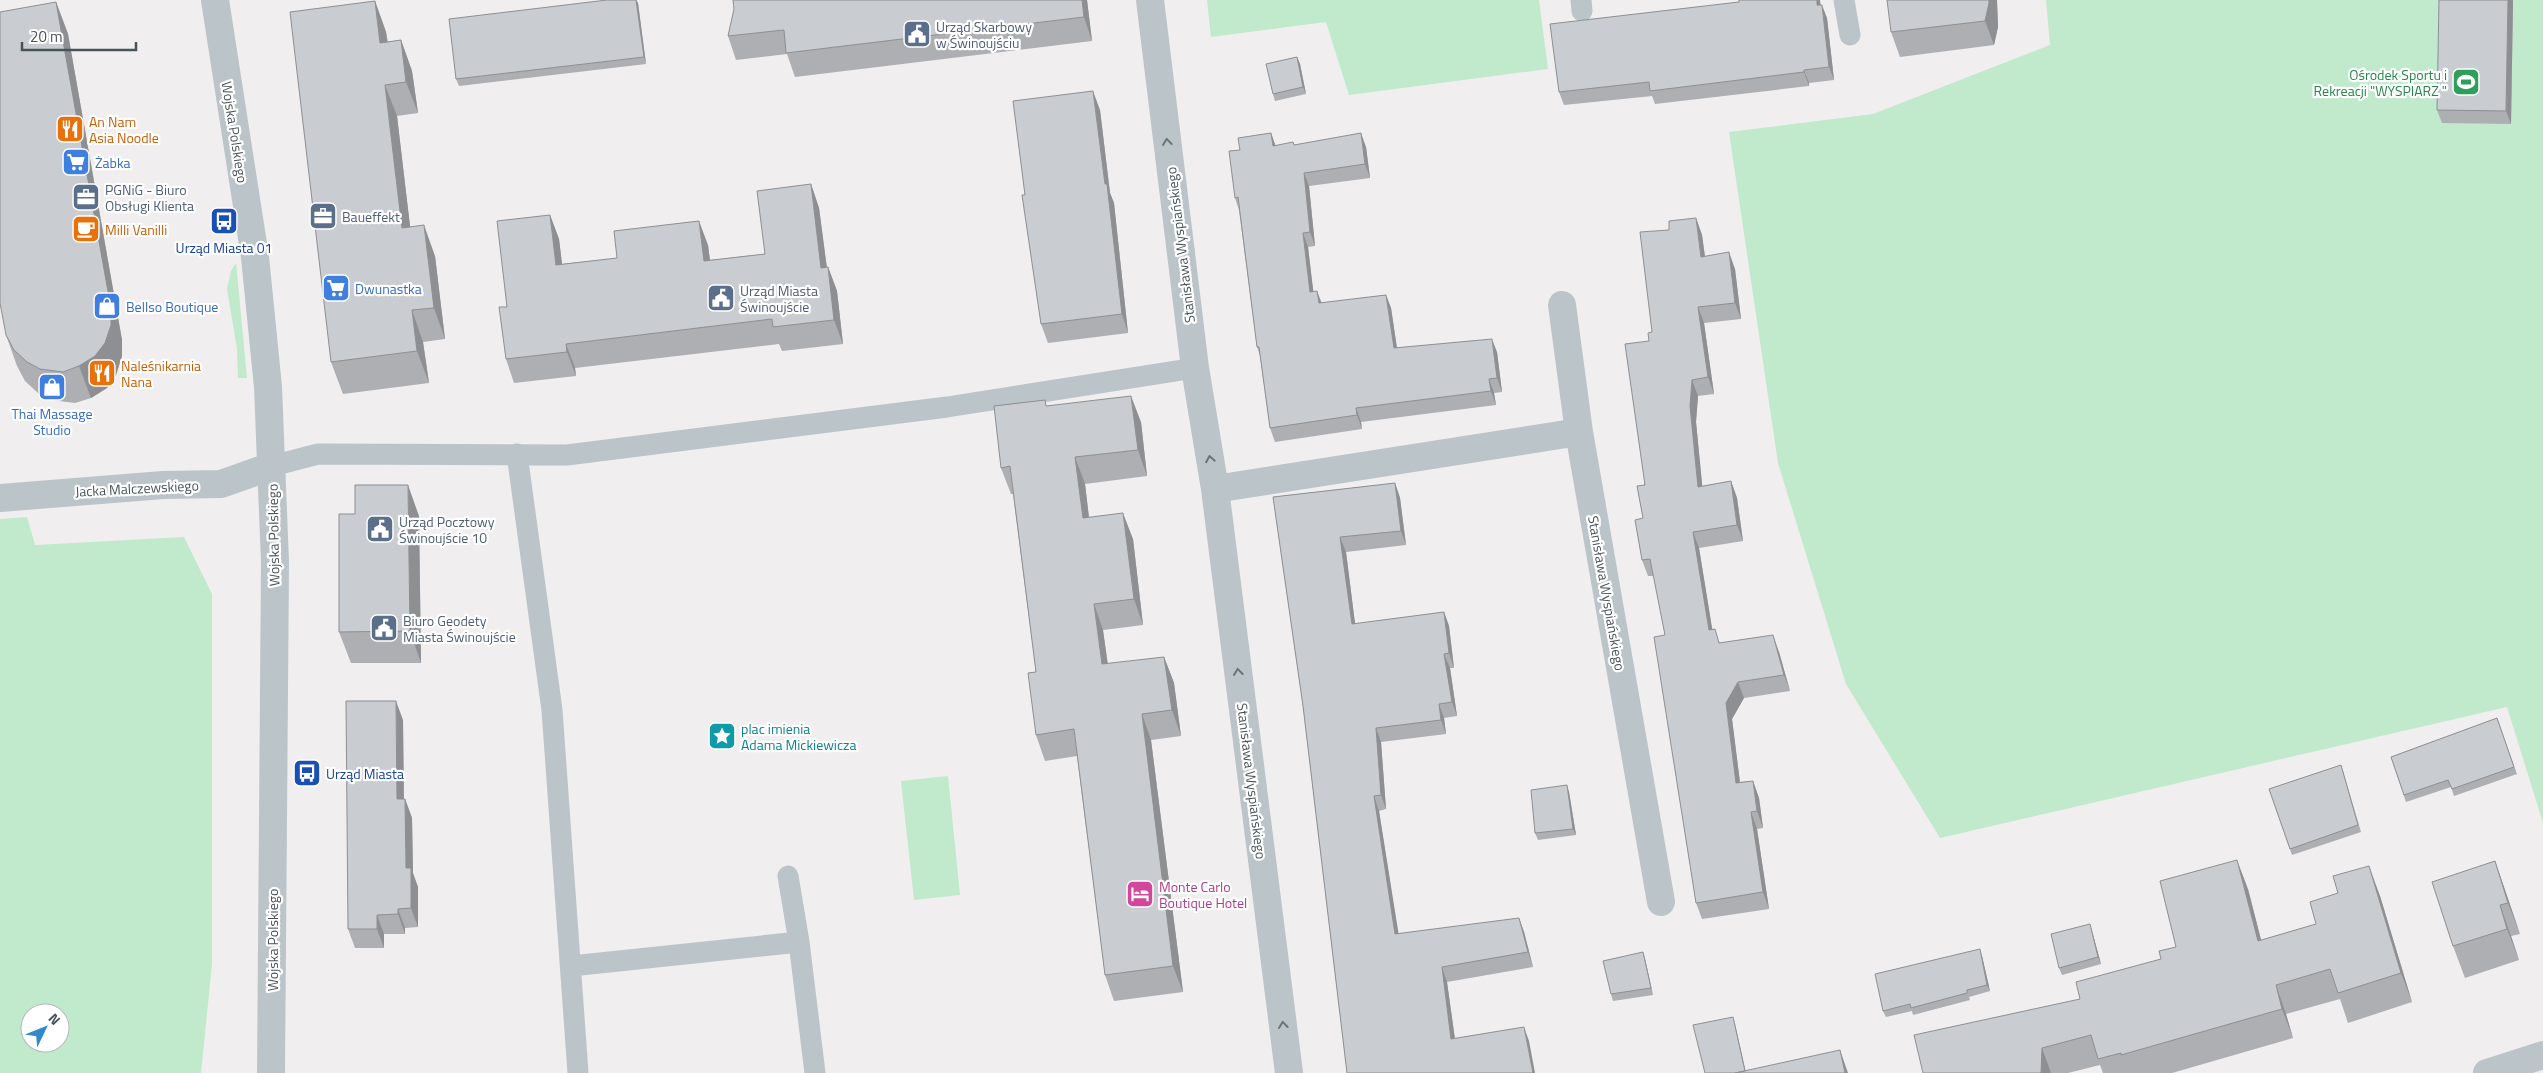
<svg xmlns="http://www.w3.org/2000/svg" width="2543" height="1073" viewBox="0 0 2543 1073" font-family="'Titillium Web',sans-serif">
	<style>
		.green { fill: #c1e9cb; fill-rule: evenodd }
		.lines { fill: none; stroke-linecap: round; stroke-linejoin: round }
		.service { stroke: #bbc4c9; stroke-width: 21 }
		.minor { stroke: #bbc4c9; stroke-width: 28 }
		.tertiary { stroke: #bbc4c9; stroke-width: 28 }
		.wall { fill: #adafb3 }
		.shaded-wall { fill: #8d8f92 }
		.building { fill: #c9ccd0; stroke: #8d8f92 }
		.oneway { stroke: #6a757b }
		.labels { text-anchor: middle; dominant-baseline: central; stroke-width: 4.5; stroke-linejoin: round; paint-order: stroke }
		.service-label { font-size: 14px; fill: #4e5e75; stroke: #fff; text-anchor: start }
		.leisure-label { font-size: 14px; fill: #27864d; stroke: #fff; text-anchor: end }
		.food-label { font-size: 14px; fill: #c56008; stroke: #fff; text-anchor: start }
		.street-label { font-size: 14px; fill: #485359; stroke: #fff }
		.shop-label { font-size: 14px; fill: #366cbe; stroke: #fff; text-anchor: start }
		.transit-label { font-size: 14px; fill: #164399; stroke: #fff }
		.culture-label { font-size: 14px; fill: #0d838f; stroke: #fff; text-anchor: start }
		.hotel-label { font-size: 14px; fill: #b23c85; stroke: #fff; text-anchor: start }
	</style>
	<rect width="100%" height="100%" fill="#f0eeee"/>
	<path class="green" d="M1207,0h332l9,69 -199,26 -23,-73 -115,15z
		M2046,0h497v823l-36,-116 -567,131 -94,-154 -68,-221 -49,-331 144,-18 177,-69z
		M236,263l11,115h-9l-1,-29 -10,-60 4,-18z
		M27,517l8,28 149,-8 28,57v370l-11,109h-201v-554zM30,1013h30v30h-30z
		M948,776l12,119 -46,5 -13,-119z"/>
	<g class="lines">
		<path class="service" d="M1581,0l1,11
			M1844,0l6,35
			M517,454l35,256 26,363
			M272,466l46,-12 249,1 380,-48 248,-39
			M788,876l11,66
			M571,966l228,-24 16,131"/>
		<path class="minor" d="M1150,0l45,368 20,121 74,584
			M1562,305l17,127
			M1215,489l364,-57 82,470
			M0,498l163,-13 58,-1 51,-18"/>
		<path class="tertiary" d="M215,0l40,257 13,130 7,175 -4,511
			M2487,1073l56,-18"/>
	</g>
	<path class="wall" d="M607,0h29l2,3 8,61 -187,22 -3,-7z
		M1087,0l5,41 -297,36 -8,-23 -51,6 -8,-24 6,-27z
		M1739,0h81v5l7,13 7,62 -25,3v3l-154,18 -3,-8 -88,9 -5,-13 180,-90z
		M1997,0l1,27 -4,18 -94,12 -9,-25z
		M2513,0l-2,124 -69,-1 -5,-13z
		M375,1l11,31 2,10 13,-2 11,31 6,42 -21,3 13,111 25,29 10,83 -22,3 6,41 -86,11 -12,-32z
		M56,2l12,32 54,306v16l-6,19 -9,13 -16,10 -16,5 -24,-3 -13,-7 -13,-12 -8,-15 -11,-31z
		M1297,57l3,7 6,30 -31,7 -2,-7z
		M1100,110l10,83 4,10 14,130 -80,10 -7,-19 -16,-129z
		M1271,133l4,12h19l72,2 4,31 -61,8 6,60 -7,1 5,44 9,12 64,-8 5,13 6,40 100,4 5,40 -8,1 2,12 -135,17 1,7 -87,13 -5,-14 -10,-72 -3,-9 -18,-137 -4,-12z
		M811,184l8,24 8,60 1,-1 9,24 6,53 -61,7 -3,-7 -204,24 1,8 -62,7 -8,-24 1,-52 43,-92 9,24 3,25 55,-6 91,-13 2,15 55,-6z
		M1696,218l6,17 3,21 30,13 6,50 -37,4 10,71 -16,2 -2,26 6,64 29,-5 6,17 6,43 -44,7 13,81 8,14 59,9 11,39 -46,7 -12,21 8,63 13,-1 6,17 4,30 -6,1 12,80 -67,10 -6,-16 -31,-268 -11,-59h-6l-6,-16 7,-219 3,-9 17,-102z
		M1048,406l93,16 6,54 -62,8 4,33 44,22 10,86 -40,5 5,34 56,-7 10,26 7,53 -30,4 32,252 -69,9 -9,-26 -28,-219 -32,5 -9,-26v-63l-23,-178h-2l-10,-26z
		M1395,483l5,15 6,47 -60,7 9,72 89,-12 5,14 5,42h-4l7,48 -13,2 2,16 -65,8 5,67 -7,2 19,123 121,-16 5,14 9,35 -86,15 8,57 74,2 -182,32 -44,-367 -30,-209z
		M419,516l2,147h-70l-12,-31z
		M2497,718l20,56 -63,22 -3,-9 -45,15 -15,-45z
		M403,720l1,79h1l7,19 1,56 5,13v40l-13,1v6h-21v14h-29l-7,-19z
		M2343,771l18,61 -69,23 -23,-66z
		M1569,792l7,43 -38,5 -3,-7z
		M2495,861l11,32 14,41 -9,2 8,24 -54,18 -12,-32z
		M2248,889l13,51 55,-16 64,-28 32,106 -64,21 -8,-24 -54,15 7,24 -121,35h-69l-3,-8 -32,8h-145l157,-74 81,-40z
		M2090,924l11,40 -39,11 -3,-7z
		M1643,952l2,7 8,36 -40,6 -2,-7z
		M1982,956l8,35 -21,6 1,3 -57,15 -1,-4 -26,6 -3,-6z"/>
	<path class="shaded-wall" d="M636,0l2,3 8,61 -2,-7z
		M1082,0h5l5,41 -8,-24z
		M1817,0h3l2,18 -5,-13z
		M1989,0h8l1,27 -4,18 -9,-24z
		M2508,0h5l-2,124 -5,-13z
		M375,1l11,31 5,42 -11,-31z
		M56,2l12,32 54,306v16l-6,19 -9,13 -16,10 -12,-32z
		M1822,5l5,13 7,62 -5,-13z
		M401,40l11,31 6,42 -12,-31z
		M1297,57l3,7 6,30 -3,-7z
		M1804,70l5,13v3l-5,-14z
		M385,85l12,31 17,143 -12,-31z
		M1093,91l7,19 10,83 4,10 14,130 -6,-19z
		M1271,133l5,14 -3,-1z
		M1361,133l5,14 4,31 -5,-14z
		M1304,173l5,13 6,60 -5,-14z
		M811,184l8,24 11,84 -9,-24z
		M550,215l9,24 6,50 -9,-24z
		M1696,218l6,17 5,38 -6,-16z
		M699,221l9,24 5,40 -9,-24z
		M424,225l11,31 10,83 -11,-31z
		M1303,233l5,14 7,58 -5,-13z
		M1729,252l6,17 6,50 -6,-16z
		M828,267l9,24 6,53 -9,-24z
		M1317,291l5,13 -3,-1z
		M1386,295l5,13 8,54 -5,-14z
		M1698,307l6,16 10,71 -6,-17z
		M412,310l11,32 6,41 -12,-32z
		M1492,339l5,13 5,40 -5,-14z
		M566,344l9,24 1,8 -9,-24z
		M1489,379l5,14 2,12 -5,-14z
		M1692,380l6,16 -2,26 8,81 -6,-16 -8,-81z
		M1131,396l10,26 6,54 -9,-26z
		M1356,408l5,14 1,7 -5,-14z
		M1075,457l10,27 7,60 -9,-26z
		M1731,481l6,17 6,43 -6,-16z
		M1395,483l5,15 6,47 -5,-14z
		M408,485l11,31 2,147 -11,-32z
		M1123,513l10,26 10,86 -9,-26z
		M1693,532l6,16 16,98 -6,-16z
		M1340,537l6,15 11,87 -5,-15z
		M1094,604l9,26 8,61 -9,-27z
		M1444,612l5,14 5,42 -5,-15z
		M1773,635l6,17 11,39 -6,-16z
		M1444,654l6,14 7,48 -5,-14z
		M1164,657l10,26 7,53 -9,-26z
		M1738,682l6,16 -12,21 10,80 -6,-16 -10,-80z
		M396,701l7,19 1,98 -7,-19z
		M1439,704l5,14 2,16 -5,-14z
		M1142,714l9,26 32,252 -10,-26z
		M1376,728l5,14 5,67 -5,-14z
		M1753,781l6,17 4,30 -6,-17z
		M1567,785l2,7 7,43 -3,-6z
		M1374,796l5,15 22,138 -6,-15z
		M405,799l7,19 1,55 5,14v40l-7,-19 -5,-40z
		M1751,812l6,17 12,80 -6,-17z
		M2237,860l11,29 21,82 -11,-30z
		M2495,861l11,32 14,41 -12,-31z
		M2369,866l11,30 32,106 -11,-29z
		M2500,905l11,31 8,24 -12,-31z
		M398,909l7,19v6l-7,-20z
		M377,915l7,19v14l-7,-19z
		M1519,918l5,14 9,35 -5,-15z
		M2090,924l2,7 9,33 -3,-7z
		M1980,949l2,7 8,35 -3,-6z
		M1643,952l2,7 8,36 -2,-7z
		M1442,967l5,15 10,72 -6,-15z
		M2276,985l10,29 7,24 -11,-29z
		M1733,1017l2,7 11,49h-1z
		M1524,1027l5,14 6,32h-2z
		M2042,1048l9,25h-10z
		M1840,1050l8,23h-3z"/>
	<path class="building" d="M607,0h29l8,57 -188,22 -7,-60z
		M733,0h349l2,17 -298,36 -2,-23 -56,6 6,-27z
		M1739,0h78v5h5l7,62 -25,3v2l-154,19 -1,-9 -90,10 -9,-68 189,-22z
		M1887,0h102v3l-4,18 -94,11z
		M2439,0h69l-2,111 -69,-1z
		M375,1l5,42 21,-3 5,42 -21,3 17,143 22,-3 10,83 -22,2 5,41 -86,11 -41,-350z
		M56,2l55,306v17l-6,18 -10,13 -16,10 -16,6 -23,-3 -13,-7 -13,-12 -8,-15 -6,-32v-291z
		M1297,57l6,30 -30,7 -7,-30z
		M1093,91l12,93h2l15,130 -81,10 -19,-129h3l-12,-94z
		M1271,133l2,13 20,-4 1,3 67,-12 4,31 -61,9 6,59 -7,1 7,59 7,-1 2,12 67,-8 8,53 98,-9 5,39 -8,1 2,12 -135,17 1,7 -87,13 -11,-81h-2l-19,-150 -3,1 -6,-47 11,-1 -2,-12z
		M811,184l10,84 7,-1 6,53 -61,7 -1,-8 -206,25 1,8 -61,7 -7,-52h8l-10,-86 53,-6 6,50 61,-7 -3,-27 85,-10 5,40 61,-7 -8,-63z
		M1696,218l5,39 28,-5 6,51 -37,4 10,70 -16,3 -2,26 8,81 33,-6 6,44 -44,7 16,98 6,-1 4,14 54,-8 11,40 -46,7 -12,21 10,80 17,-2 4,30 -6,1 12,80 -67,11 -42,-266 11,-2 -15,-76 -8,1 -7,-40 8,-2 -6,-32 8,-1 -20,-141 24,-3 -1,-8 4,-1 -12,-100 29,-2v-9z
		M1131,396l7,54 -63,7 8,61 40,-5 11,86 -40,5 8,60 62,-7 8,53 -30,4 31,252 -68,9 -31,-246 -38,6 -8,-62 8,-1 -26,-206 -9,2 -7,-62 51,-6 1,6z
		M1395,483l6,48 -61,6 12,87 92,-12 5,41 -5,1 8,48 -13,2 2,16 -65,8 5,67 -7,1 21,138 124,-16 9,34 -86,15 9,72 73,-12 9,46h-186l-44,-367 -30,-209z
		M355,485h53l2,146 -71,1v-118h16z
		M346,701h50l1,98h8l1,69h5v40l-13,1v5l-21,1v14h-29z
		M2497,718l17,49 -62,22 -4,-9 -44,15 -13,-38z
		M2341,765l17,60 -68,24 -21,-60z
		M1567,785l6,44 -38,4 -4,-43z
		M2237,860l21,81 58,-17 -6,-22 28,-9 -5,-17 36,-10 32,107 -63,20 -8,-24 -54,16 6,24 -161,46v-2l-23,6 -7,-24 -49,13 -1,25h-118l-9,-38 166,-36 -4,-17 85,-23 -2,-8 17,-4 -16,-66z
		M2495,861l13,42 -8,2 7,24 -54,17 -21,-64z
		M2090,924l8,33 -39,11 -8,-34z
		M1980,949l7,36 -20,5v3l-56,15 -1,-4 -27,7 -8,-37z
		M1643,952l8,36 -40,6 -8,-33z
		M1733,1017l12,54 -10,2h-30l-12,-48z
		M1840,1050l5,23h-110z"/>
	<defs><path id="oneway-chevron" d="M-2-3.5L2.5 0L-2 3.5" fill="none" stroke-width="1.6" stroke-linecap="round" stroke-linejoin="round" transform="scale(1.25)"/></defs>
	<g class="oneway">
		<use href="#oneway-chevron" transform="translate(1167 142) rotate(-97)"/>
		<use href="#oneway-chevron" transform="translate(1210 459) rotate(-100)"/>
		<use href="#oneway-chevron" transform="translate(1238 672) rotate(-97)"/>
		<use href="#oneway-chevron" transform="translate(1283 1025) rotate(-97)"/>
	</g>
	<defs>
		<g id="civic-square" transform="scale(1.4375)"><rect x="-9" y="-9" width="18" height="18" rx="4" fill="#5c6f8a" stroke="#fff"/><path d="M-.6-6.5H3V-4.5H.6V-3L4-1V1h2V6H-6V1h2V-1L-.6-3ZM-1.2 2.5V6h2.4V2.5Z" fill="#fff"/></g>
		<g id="stadium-square" transform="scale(1.4375)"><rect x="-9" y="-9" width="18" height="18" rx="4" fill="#2e9e5b" stroke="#fff"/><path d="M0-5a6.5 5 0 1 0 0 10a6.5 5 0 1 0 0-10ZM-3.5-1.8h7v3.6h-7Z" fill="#fff"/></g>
		<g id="restaurant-square" transform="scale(1.4375)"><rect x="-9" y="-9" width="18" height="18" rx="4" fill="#e8710a" stroke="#fff"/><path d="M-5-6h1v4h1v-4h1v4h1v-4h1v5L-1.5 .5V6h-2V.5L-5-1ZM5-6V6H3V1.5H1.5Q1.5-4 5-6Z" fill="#fff"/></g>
		<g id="supermarket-square" transform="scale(1.4375)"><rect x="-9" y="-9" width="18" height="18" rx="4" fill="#3f7fe0" stroke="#fff"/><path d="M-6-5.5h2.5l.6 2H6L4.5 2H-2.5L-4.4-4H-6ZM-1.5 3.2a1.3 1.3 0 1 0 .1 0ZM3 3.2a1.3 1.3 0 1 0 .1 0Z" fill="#fff"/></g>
		<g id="office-square" transform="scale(1.4375)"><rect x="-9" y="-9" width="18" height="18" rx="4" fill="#5c6f8a" stroke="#fff"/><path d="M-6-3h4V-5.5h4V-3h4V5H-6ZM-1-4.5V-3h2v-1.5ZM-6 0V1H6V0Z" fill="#fff"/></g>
		<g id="bus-square" transform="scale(1.4375)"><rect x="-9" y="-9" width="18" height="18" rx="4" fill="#1a4fb4" stroke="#fff"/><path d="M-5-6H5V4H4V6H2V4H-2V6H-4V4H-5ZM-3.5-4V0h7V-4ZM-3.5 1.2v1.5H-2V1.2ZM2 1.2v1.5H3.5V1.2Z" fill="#fff"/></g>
		<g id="cafe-square" transform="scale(1.4375)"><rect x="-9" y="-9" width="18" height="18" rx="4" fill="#e8710a" stroke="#fff"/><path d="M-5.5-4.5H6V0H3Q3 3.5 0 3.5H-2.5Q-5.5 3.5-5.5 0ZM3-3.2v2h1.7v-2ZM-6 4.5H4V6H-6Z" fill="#fff"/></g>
		<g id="shop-square" transform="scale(1.4375)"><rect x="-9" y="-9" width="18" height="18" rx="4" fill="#3f7fe0" stroke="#fff"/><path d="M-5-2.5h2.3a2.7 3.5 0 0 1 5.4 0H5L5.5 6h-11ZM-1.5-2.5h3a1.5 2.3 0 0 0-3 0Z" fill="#fff"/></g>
		<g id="sight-square" transform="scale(1.4375)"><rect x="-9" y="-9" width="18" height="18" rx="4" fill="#0f9aa8" stroke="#fff"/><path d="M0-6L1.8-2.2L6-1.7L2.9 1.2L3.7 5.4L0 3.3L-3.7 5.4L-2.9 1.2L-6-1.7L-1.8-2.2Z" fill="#fff"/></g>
		<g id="hotel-square" transform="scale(1.4375)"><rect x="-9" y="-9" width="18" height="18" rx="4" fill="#d1479c" stroke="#fff"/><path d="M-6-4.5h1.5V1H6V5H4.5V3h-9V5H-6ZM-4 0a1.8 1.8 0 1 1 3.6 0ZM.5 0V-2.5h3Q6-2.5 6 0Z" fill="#fff"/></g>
	</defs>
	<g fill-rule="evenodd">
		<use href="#civic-square" x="917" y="34"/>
		<use href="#stadium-square" x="2466" y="82"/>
		<use href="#restaurant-square" x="70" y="129"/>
		<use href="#supermarket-square" x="76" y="162"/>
		<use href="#office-square" x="86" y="197"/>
		<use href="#office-square" x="323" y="216"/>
		<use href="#bus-square" x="224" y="221"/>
		<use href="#cafe-square" x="86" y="229"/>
		<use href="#supermarket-square" x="336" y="288"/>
		<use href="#civic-square" x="721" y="298"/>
		<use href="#shop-square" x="107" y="306"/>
		<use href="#restaurant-square" x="102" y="373"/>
		<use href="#shop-square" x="52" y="387"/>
		<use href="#civic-square" x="380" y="529"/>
		<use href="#civic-square" x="384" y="628"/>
		<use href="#sight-square" x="722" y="736"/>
		<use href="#bus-square" x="307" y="773"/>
		<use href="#hotel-square" x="1140" y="894"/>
	</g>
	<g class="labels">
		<g class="service-label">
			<text x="936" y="26">Urząd Skarbowy<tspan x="936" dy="16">w Świnoujściu</tspan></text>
			<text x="105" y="189">PGNiG - Biuro<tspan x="105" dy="16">Obsługi Klienta</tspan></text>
			<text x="342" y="216">Baueffekt</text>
			<text x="740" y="290">Urząd Miasta<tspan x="740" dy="16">Świnoujście</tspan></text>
			<text x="399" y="521">Urząd Pocztowy<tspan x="399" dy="16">Świnoujście 10</tspan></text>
			<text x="403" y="620">Biuro Geodety<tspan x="403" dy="16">Miasta Świnoujście</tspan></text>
		</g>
		<g class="leisure-label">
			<text x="2447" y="74">Ośrodek Sportu i<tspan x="2447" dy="16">Rekreacji "WYSPIARZ "</tspan></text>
		</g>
		<g class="food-label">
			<text x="89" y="121">An Nam<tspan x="89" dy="16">Asia Noodle</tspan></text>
			<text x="105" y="229">Milli Vanilli</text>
			<text x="121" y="365">Naleśnikarnia<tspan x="121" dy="16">Nana</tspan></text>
		</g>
		<g class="street-label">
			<text transform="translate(235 132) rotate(81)">Wojska Polskiego</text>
			<text transform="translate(1180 245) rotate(-97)">Stanisława Wyspiańskiego</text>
			<text transform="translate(137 488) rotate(-3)">Jacka Malczewskiego</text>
			<text transform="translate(273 535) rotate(-91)">Wojska Polskiego</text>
			<text transform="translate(1607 593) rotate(80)">Stanisława Wyspiańskiego</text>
			<text transform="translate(1252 781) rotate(83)">Stanisława Wyspiańskiego</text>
			<text transform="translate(272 940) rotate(-90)">Wojska Polskiego</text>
		</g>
		<g class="shop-label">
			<text x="95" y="162">Żabka</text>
			<text x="355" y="288">Dwunastka</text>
			<text x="126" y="306">Bellso Boutique</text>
			<text x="52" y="413" text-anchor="middle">Thai Massage<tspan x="52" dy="16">Studio</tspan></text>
		</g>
		<g class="transit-label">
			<text x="224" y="247">Urząd Miasta 01</text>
			<text x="326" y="773" text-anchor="start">Urząd Miasta</text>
		</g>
		<g class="culture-label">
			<text x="741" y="728">plac imienia<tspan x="741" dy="16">Adama Mickiewicza</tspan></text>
		</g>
		<g class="hotel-label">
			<text x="1159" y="886">Monte Carlo<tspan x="1159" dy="16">Boutique Hotel</tspan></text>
		</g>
	</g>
	<g transform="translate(45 1028) rotate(47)"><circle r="24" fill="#ffffff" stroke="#b6babd"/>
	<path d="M0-4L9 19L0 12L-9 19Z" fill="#3089c8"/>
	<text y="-8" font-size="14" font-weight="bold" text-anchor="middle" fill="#485359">N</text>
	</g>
	<path d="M22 42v8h114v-8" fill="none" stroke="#485359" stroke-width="2.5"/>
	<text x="30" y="42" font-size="15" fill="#485359" stroke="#ffffff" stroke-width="4" paint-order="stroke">20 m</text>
</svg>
